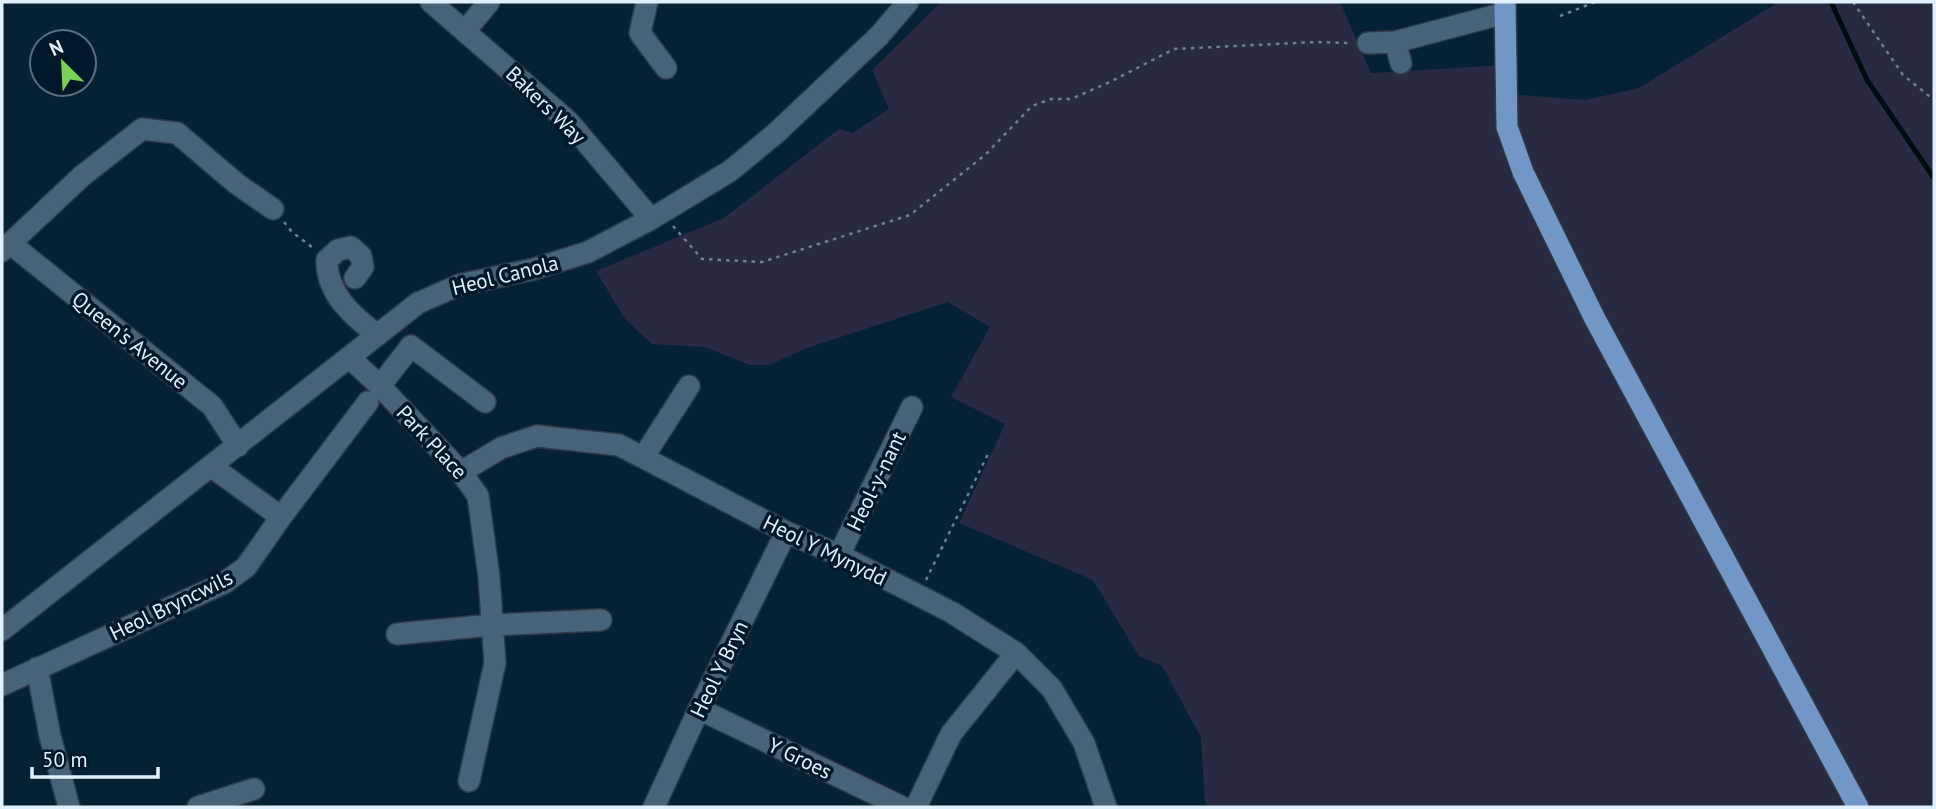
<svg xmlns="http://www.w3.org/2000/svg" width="1936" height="809" viewBox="0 0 1936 809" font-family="'PT Sans',sans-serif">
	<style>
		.green { fill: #282a42 }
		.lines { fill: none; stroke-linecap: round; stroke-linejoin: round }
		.stream { stroke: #000d0e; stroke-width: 5 }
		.minor-casing { stroke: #2d3946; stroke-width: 24 }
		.major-casing { stroke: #2d3946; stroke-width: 24 }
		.path { stroke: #6a8191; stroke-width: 2.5; stroke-dasharray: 3.5 5; stroke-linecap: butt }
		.minor { stroke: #466378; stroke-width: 21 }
		.major { stroke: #7297c7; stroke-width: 21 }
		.labels { text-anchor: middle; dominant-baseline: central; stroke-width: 7; stroke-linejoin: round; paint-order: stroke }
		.street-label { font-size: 21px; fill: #e0f1fd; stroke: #00192a }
	</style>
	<rect width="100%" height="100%" fill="#052234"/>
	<path class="green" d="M941,2h399l31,71 135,-8 1,29 78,6 54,-12 140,-86h155v805h-726l-3,-5 -4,-65 -39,-71 -23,-10 -46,-76 -134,-57 46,-99 -54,-27 39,-70 -42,-25 -141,46 -38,17h-19l-45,-18 -53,-3 -27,-25 -29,-48 128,-53 115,-89 14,4 36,-24 -17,-39z"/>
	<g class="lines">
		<path class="stream" d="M1831,2l36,78 67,98"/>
		<g class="minor-casing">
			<path id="minor" d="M431,2l138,120 82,97
				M647,2l-7,31 26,35
				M465,31l24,-29
				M1395,42l6,21
				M1368,43l27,-1 110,-29
				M11,244l201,162 26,40
				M2,251l80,-75 60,-47 35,4 60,51 36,25
				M355,278l8,-11 -2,-11 -10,-9 -13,3 -11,10c-1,33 26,57 51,75
				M350,358l30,28 81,86 17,24 11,81 6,86 -26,118
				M380,386l31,-40 74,56
				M644,456l45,-70
				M212,467l69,50
				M461,472l40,-24 36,-12 82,9 167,87 53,23 112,57 65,41 36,36 32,54 22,64
				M839,555l73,-148
				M2,630l416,-327 41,-18 75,-16 54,-17 63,-33 79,-48 45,-37 104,-98 29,-34
				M397,634l95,-9 109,-5
				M37,668l13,68 19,71
				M2,685l222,-102 22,-16 35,-50 87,-115
				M699,709l203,98
				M198,807l56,-18
				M654,807l45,-98 87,-177
				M916,807l35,-73 65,-81"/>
		</g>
		<g class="major-casing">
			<path id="major" d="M1505,2l2,125 16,45 71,145 264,490"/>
		</g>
		<path class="path" d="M1853,2l50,73 31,25
			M1560,16l35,-14
			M284,222l8,10 21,16
			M673,226l29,33 60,3 148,-47 75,-60 47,-49 19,-7h20l39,-17 64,-33 142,-7 32,1
			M926,580l63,-128"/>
		<use href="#minor" class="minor"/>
		<use href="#major" class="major"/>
	</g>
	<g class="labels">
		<g class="street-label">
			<text transform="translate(546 105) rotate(44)">Bakers Way</text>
			<text transform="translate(505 275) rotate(-14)">Heol Canola</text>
			<text transform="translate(130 340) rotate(39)">Queen's Avenue</text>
			<text transform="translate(432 442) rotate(47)">Park Place</text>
			<text transform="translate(876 481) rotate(-64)">Heol-y-nant</text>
			<text transform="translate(825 550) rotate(26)">Heol Y Mynydd</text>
			<text transform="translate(171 605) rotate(-26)">Heol Bryncwils</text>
			<text transform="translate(719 669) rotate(-64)">Heol Y Bryn</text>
			<text transform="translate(800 758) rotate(26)">Y Groes</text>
		</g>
	</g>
	<rect width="1936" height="809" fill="none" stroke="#e0f1fd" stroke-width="7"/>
	<g transform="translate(63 63) rotate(336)"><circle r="33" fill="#00192a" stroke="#5a6f7e" stroke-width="2"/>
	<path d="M0-5L12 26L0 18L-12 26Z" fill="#79d158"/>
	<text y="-10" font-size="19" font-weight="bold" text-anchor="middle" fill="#e0f1fd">N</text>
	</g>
	<path d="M32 767v10h126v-10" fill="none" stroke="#e0f1fd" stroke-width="3.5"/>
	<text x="42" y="767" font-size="21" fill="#e0f1fd" stroke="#00192a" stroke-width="5" paint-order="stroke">50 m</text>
</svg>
